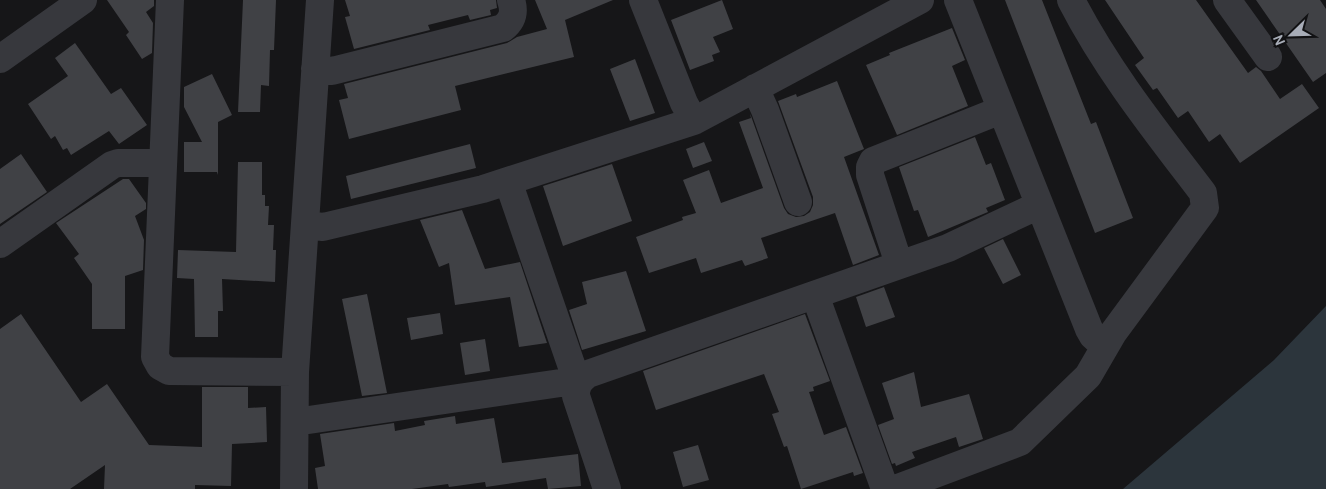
<svg xmlns="http://www.w3.org/2000/svg" width="1326" height="489" viewBox="0 0 1326 489" font-family="Cabin,sans-serif">
	<style>
		.water { fill: #2c353c }
		.building { fill: #404145 }
		.lines { fill: none; stroke-linecap: round; stroke-linejoin: round }
		.minor { stroke: #37383d; stroke-width: 28 }
	</style>
	<rect width="100%" height="100%" fill="#161618"/>
	<path class="water" d="M1326,306v183h-203l151,-129z"/>
	<path class="building" d="M107,0h47v6l-8,6 7,11 -1,30 -10,6 -16,-24 3,-3z
		M243,0h33l-2,50h-4l-1,36 -8,-1 -1,27h-22z
		M345,0h151l1,8 -7,2 1,5 -21,5 -2,-5 -40,10 2,5 -76,19 -9,-32 5,-1z
		M535,0h78l-48,20 9,37 -119,29 6,24 -112,29 -10,-39 9,-2 -4,-14 163,-41 10,-6 30,-8z
		M722,0l11,29 -20,8 7,15 -8,3 2,6 -24,9 -19,-50z
		M1005,0h37l49,124 5,-2 37,96 -38,15z
		M1105,0h91l52,73 8,-6 5,4 19,28 22,-15 17,24 -79,55 -20,-29 -11,8 -21,-31 -10,7 -21,-30 -4,2 -18,-25 9,-7z
		M1256,0h64l6,9v64l-13,9z
		M952,28l13,32 -13,6 16,40 -71,29 -31,-70 24,-10 -1,-2z
		M75,43l36,51 10,-6 26,37 -28,19 -10,-13 -38,24 -4,-7 -4,2 -8,-14 -4,3 -23,-35 40,-28 -13,-18z
		M635,59l20,54 -25,8 -20,-52z
		M212,74l20,41 -14,7v53l-1,-3h-33v-30h18l-18,-35v-20z
		M837,81l27,68 -20,8 35,98 -26,10 -18,-52 -74,25 7,20 -23,8 -3,-6 -41,13 -5,-15 -47,15 -13,-36 47,-17 -1,-3 14,-4 -13,-33 26,-10 12,33 42,-15 -24,-66 12,-4 -1,-4 1,2 33,92 4,6 8,3 8,-1 6,-4 3,-7v-8l-35,-96 18,-7 1,3z
		M975,137l11,28 5,-2 14,37 -19,8 2,4 -60,25 -10,-27 -4,1 -15,-44z
		M704,142l8,19 -19,7 -7,-19z
		M470,144l6,24 -125,31 -5,-23z
		M21,154l26,38 -47,32v-55z
		M238,162h24v33h3v11h4l-1,19h6l-1,25h3l-1,32 -53,-3 1,32h-5v26h-23l-1,-58 -17,-1 1,-28 58,2z
		M612,164l20,57 -69,25 -20,-60z
		M123,179h6l17,24v6l-11,7 9,24 -1,30 -18,6v53h-33v-45l-18,-26 5,-4 -23,-31z
		M462,210l23,59 35,-7 27,81 -28,4 -9,-50 -55,8 -6,-42 -10,4 -19,-47z
		M1003,239l18,36 -18,9 -19,-36z
		M626,271l20,60 -64,19 -13,-40 18,-6 -5,-22z
		M884,287l11,30 -29,10 -10,-30z
		M367,294l20,99 -25,3 -20,-97z
		M440,313l3,21 -32,6 -4,-22z
		M21,314l60,88 26,-18 42,61 53,2v-60h46v21l18,-1 1,35 -35,2 -1,42 -36,-1v4h-91l1,-24 -35,24h-70v-160z
		M805,314l25,67 -17,6 1,4 -5,1 15,43 22,-8 17,46 -9,3 -1,-4 -52,17 -14,-43 -3,1 -12,-33 7,-2 -15,-38 -108,36 -13,-39z
		M485,339l5,32 -25,4 -5,-32z
		M914,372l7,35 48,-13 14,45 -24,8 -3,-10 -44,15 3,6 -19,8 -1,-3 -3,1 -14,-39 16,-6 -12,-36z
		M455,416l1,8 38,-6 8,45 76,-9 3,32 -33,3 -2,-11 -60,9 -1,-5 -36,5 -1,-3 -36,5h-94l-3,-21 10,-2 -5,-32 74,-11 1,8 30,-6 -1,-4z
		M698,445l11,35 -26,7 -10,-35z"/>
	<g class="lines">
		<path class="minor" d="M170,0l-15,357 5,9 9,5 126,1
			M643,0l41,103 10,18
			M958,0l131,329 4,7 11,10
			M1227,0l41,57
			M0,59l83,-59
			M315,69l17,2 171,-43c10,-8 12,-16 8,-28
			M755,88l10,22 33,92
			M306,225l17,2 160,-38 211,-68 226,-121
			M0,244l112,-79 6,-2h45
			M899,264l-29,-89v-8l3,-6 128,-51
			M815,295l70,194
			M295,422l286,-42 -9,-13 -64,-186
			M294,489l1,-117 25,-372
			M607,489l-31,-93c0,-11 3,-15 12,-22l360,-126 91,-43
			M895,489l125,-47 68,-66 25,-43 92,-125 -2,-15c-48,-63 -96,-123 -132,-193"/>
	</g>
	<g transform="translate(1291 35) rotate(247)" stroke="#111113" stroke-width="4" paint-order="stroke">
	<path d="M0-4L9 19L0 12L-9 19Z" fill="#a8adb8"/>
	<text y="-8" font-size="14" font-weight="bold" text-anchor="middle" fill="#a8adb8">N</text>
	</g>
</svg>
